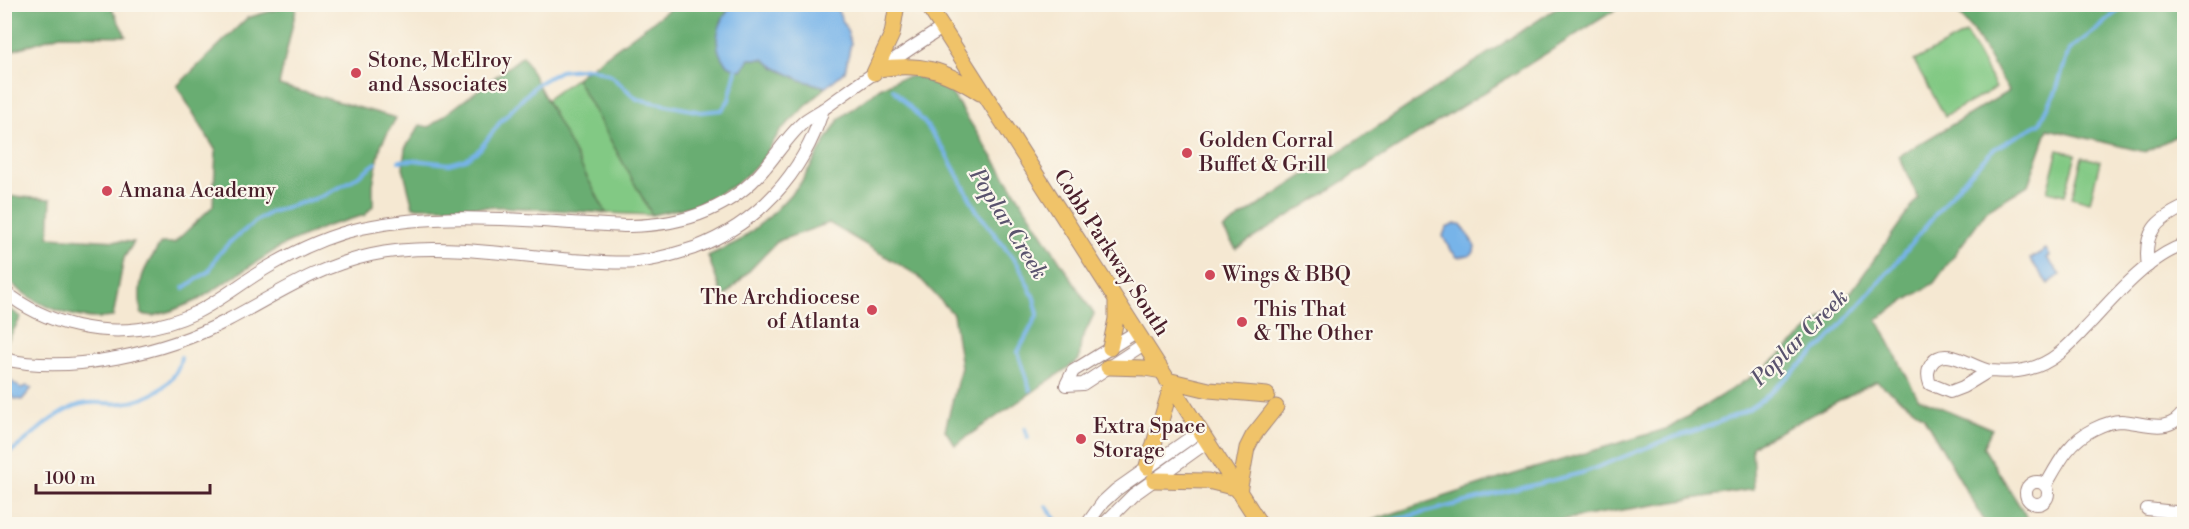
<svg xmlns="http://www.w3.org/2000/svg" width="2189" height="529" viewBox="0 0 2189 529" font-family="'Libre Bodoni',serif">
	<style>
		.green { fill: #82c984; stroke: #667458; stroke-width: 1.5 }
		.forest { fill: #69ad72; stroke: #5a664e; stroke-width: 1.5 }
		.water { fill: #77b4e9; stroke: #606a8a; stroke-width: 1.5 }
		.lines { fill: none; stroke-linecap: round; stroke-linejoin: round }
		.stream { stroke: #77b4e9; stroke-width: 4 }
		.minor-casing { stroke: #a0847e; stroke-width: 14 }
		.major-casing { stroke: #a0847e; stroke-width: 17 }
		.minor { stroke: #fff; stroke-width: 12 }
		.major { stroke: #f0c369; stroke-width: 15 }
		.poi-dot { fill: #d1495b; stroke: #fbf7ec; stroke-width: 2 }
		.labels { text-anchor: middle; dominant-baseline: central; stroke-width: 4.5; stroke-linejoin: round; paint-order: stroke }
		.poi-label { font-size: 21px; fill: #4a1f2b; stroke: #fbf7ec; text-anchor: start }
		.street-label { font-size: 21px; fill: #4a1f2b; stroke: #fbf7ec }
		.water-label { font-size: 22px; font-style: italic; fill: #5a536e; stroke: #fbf7ec }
	</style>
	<rect width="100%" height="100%" fill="#fbf7ec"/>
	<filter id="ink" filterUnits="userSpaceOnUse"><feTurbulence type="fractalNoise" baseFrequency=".0167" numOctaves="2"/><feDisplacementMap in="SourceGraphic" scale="12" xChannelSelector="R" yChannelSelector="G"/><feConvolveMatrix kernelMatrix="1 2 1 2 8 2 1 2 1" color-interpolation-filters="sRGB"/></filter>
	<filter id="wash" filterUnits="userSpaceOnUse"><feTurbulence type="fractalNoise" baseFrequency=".008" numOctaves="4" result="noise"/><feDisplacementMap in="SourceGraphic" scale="24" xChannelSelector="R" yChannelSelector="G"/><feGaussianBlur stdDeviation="1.35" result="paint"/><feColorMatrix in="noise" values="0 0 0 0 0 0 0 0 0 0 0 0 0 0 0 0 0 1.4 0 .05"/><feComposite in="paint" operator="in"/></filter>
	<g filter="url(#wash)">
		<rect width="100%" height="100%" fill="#f5e8d2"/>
		<path class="green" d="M1966,33l30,55 -51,28 -31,-55z
			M576,78l76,137 -46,-2 -60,-113z
			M2058,150l18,4 -11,41 -18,-4z
			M2082,157l18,4 -10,41 -18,-5z"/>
		<path class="forest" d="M732,4l-11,18 29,37h14l12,9 25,12 25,7 -46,44 -19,31 -26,23 -39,20 -44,10 -76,-137 99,-73z
			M4,5h106l16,31 -66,-1 -55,18z
			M292,5h5l-18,80 117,33 -15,27 -8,39v22l-8,9 -38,11 -47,21 -82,53 -27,11 -18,5 -12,-2c-4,-34 1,-43 20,-71h13l39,-37 3,-55 -39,-65 70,-68z
			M1561,5h62l-387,244 -13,-20z
			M1951,5h233v127l-39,20 -97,-23 -20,56 -41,25 -53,73 -57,36 41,79 74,31 -9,18 48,77h-45l-63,-108 -47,-35 -124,65 2,43 -200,32 -10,3h-184l148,-48 161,-48 95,-59 87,-77 67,-94 -19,-42 110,-65 -36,-60z
			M523,56l83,157 -104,-6h-89l-10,-39 2,-20 15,-23 9,2z
			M915,76l19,7 18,11 142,220 -13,27 -2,19 -124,85 -10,-15 16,-63 -8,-53 -36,-39 -88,-52 -51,18 -55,57 -15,-42 31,-15 31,-25 30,-32 39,-65 41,-31 18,-9z
			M4,196l47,3 -2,38 85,5 -10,16 -11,59c-38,6 -81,-13 -108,-39z
			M4,305l17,12 -14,25h-2z"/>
		<path class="water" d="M732,5h103l12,25 4,13 -6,28 -19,16 -25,-7 -25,-12 -12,-9h-14l-8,11c-24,-3 -30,-28 -20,-49 2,-6 7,-11 10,-16z
			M1455,224h6l14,22 -1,6 -5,4 -12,1 -8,-9 -6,-12 3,-8z
			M2046,249l4,7 -3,2 13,17 -12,9 -18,-25z
			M8,379l13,9 6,-2 5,2 -10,12 -7,-1 -10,-10v-9z"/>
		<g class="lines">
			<path class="stream" d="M893,89l31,33 20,28 33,61 42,55 15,32 4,16 -20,38 12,38
				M399,161l15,-1 35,4 17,-5 14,-10 21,-28 36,-37 23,-13 31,-3 19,7 27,24 64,13 21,-2 7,-10 8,-34
				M184,288l25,-17 8,-15 12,-13 27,-22 15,-9 50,-15 30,-16 25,-18
				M1025,429l3,9
				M4,455c14,-6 22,-16 34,-25 10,-9 22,-17 35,-23 16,-8 32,-2 50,-4 25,-2 55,-20 58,-46
				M1046,506l13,18
				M1378,524l207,-52 81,-32 49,-16 32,-14 15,-10 64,-58 69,-78 66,-81 33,-34 46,-26 16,-32 13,-41 31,-23 25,-23"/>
		</g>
	</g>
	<g filter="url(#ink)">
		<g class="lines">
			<g class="minor-casing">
				<path id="minor" d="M2148,266c-5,-34 8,-46 36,-59
					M4,291c22,18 46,29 73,35 41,9 83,4 120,-14 26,-13 48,-32 73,-46 29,-17 60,-31 92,-38 88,-19 179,-5 268,-2 51,-1 100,-16 134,-57 14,-16 25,-35 42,-49 7,-5 15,-9 23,-15 37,-27 74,-52 113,-77
					M4,359c66,16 163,-7 222,-38 52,-27 87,-53 145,-66 61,-14 139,0 201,5 21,1 43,4 64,2 20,-2 39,-8 58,-14 63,-24 109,-73 129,-139
					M1989,371l-26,16 -13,5 -20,-8c-3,-8 -3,-14 2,-21 13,-19 42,6 59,8 11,1 26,1 37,-2 27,-6 44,-27 62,-46 24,-26 59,-67 94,-78
					M1066,385l17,-1 61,-40
					M1066,385l7,-14 63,-39
					M2026 493a11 11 0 1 1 22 0a11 11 0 1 1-22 0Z
					M2046,485c13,-23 23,-44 48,-56 8,-4 18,-8 27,-8 23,1 48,15 63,-10
					M2147,509l37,4
					M1087,524l16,-22 13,-12 84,-59
					M1104,524l29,-29 74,-53"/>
			</g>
			<g class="major-casing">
				<path id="major" d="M927,4l333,520
					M878,69c43,-7 66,1 102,24
					M874,73l18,-39 5,-30
					M1110,348l6,-29v-19
					M1108,367l37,1 17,3
					M1167,380l42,10 58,5
					M1147,467l24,-80
					M1154,480l54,1 28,7
					M1239,492l8,-44 6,-12 23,-29"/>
			</g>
			<use href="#minor" class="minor"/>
			<use href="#major" class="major"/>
		</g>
	</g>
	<g class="poi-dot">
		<circle cx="356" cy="73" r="6"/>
		<circle cx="1187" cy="153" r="6"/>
		<circle cx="107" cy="191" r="6"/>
		<circle cx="1210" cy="275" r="6"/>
		<circle cx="872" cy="310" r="6"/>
		<circle cx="1242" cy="322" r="6"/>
		<circle cx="1081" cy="439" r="6"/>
	</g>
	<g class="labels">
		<g class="poi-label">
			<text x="368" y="61">Stone, McElroy<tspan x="368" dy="24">and Associates</tspan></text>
			<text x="1199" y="141">Golden Corral<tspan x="1199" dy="24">Buffet &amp; Grill</tspan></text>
			<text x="119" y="191">Amana Academy</text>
			<text x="1222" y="275">Wings &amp; BBQ</text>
			<text x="860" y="298" text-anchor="end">The Archdiocese<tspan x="860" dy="24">of Atlanta</tspan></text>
			<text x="1254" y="310">This That<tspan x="1254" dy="24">&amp; The Other</tspan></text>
			<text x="1093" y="427">Extra Space<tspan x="1093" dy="24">Storage</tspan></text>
		</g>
		<g class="street-label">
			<text transform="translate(1111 253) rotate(57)">Cobb Parkway South</text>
		</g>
		<g class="water-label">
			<text transform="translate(1008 224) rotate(58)">Poplar Creek</text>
			<text transform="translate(1800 338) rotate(-45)">Poplar Creek</text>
		</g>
	</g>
	<rect width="2189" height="529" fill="none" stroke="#fbf7ec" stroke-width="24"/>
	<path d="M36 484v9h174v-9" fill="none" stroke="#4a1f2b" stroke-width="3"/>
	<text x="45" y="484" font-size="18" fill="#4a1f2b" stroke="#fbf7ec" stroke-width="4.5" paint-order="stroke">100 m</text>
</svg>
